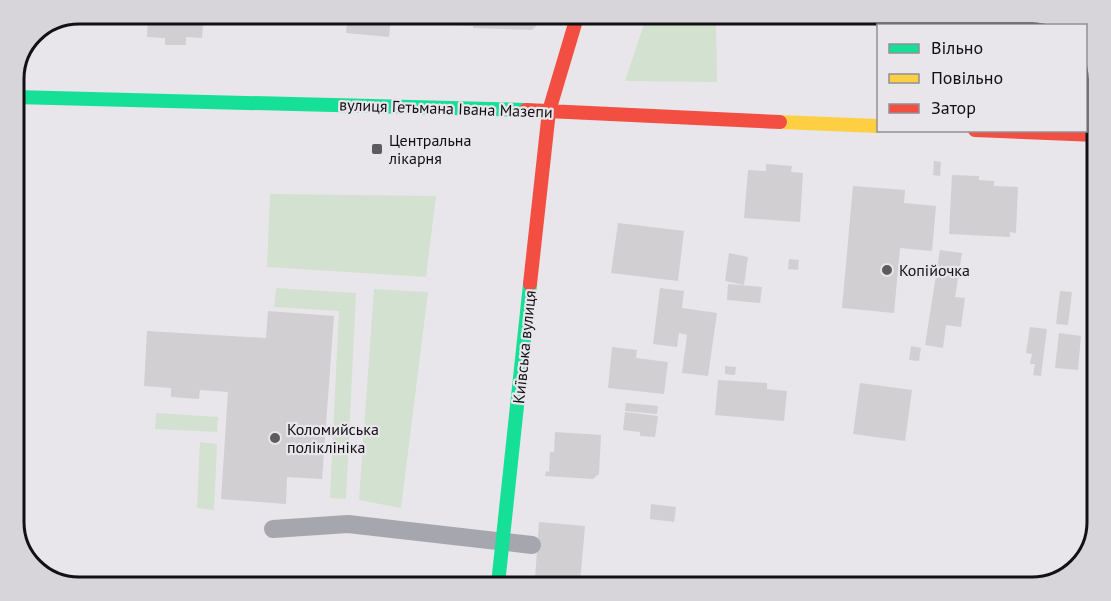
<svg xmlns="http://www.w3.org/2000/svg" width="1111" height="601" viewBox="0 0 1111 601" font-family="'PT Sans',sans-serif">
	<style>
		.green { fill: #d3e1d0 }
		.building { fill: #d1cfd2 }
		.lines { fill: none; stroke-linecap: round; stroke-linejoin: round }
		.lane { stroke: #a5a6ae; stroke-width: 18 }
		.fast { stroke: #16e098; stroke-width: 14 }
		.slow { stroke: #ffcf43; stroke-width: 14 }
		.jam { stroke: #f24e42; stroke-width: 14 }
		.poi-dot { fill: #5c5b5e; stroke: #e8e5eb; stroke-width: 2 }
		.labels { text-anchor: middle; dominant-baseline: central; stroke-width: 4.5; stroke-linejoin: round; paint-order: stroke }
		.street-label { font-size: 16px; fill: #111012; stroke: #e8e5eb }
		.poi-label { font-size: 16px; fill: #111012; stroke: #e8e5eb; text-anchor: start }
		.rim { fill: none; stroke: #111012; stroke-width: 3 }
	</style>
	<rect width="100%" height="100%" fill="#e8e6ea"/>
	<path class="green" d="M646,18h70l1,64 -92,-1z
		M270,194l166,2 -10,81 -159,-10z
		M276,288l80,5 -10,206 -16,-1 9,-187 -65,-4z
		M374,289l54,3 -27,216 -42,-8z
		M156,413l62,4 -1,15 -62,-3z
		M200,442l17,2 -3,66 -17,-2z"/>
	<path class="building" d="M148,14h56l-2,24 -16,-1v8h-21v-7l-18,-1z
		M348,15l43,1 -2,21 -43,-4z
		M437,16h12l94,1v3l-11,10 -59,-2v-2l-20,-1 -4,-4 -5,2z
		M934,161l7,1 -1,14 -7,-1z
		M766,164l26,2 -1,6 12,1 -3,49 -56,-4 4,-48 18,1z
		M952,175l27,1v4l15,1v5l24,1 -2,46 -6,-1v5l-61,-3z
		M1091,185l5,1 -1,35 -7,-1z
		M853,186l52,4 -1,13 32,3 -4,45 -32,-3 -6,65 -52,-5z
		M618,223l66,8 -6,50 -67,-8z
		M940,250l22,3 -7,44 10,1 -4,29 -15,-2 -3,23 -18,-3z
		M729,253l19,4 -4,28 -19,-4z
		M789,259l10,1 -1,10 -10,-1z
		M728,284l34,3 -2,16 -33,-3z
		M660,288l24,3 -2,17 35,5 -9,63 -26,-3 5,-38 -8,-2 -2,14 -24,-3z
		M1060,291l12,1 -4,33 -12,-1z
		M268,311l66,5 -12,163 -35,-2 -1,27 -65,-5 7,-107 -28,-2 -1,9 -28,-2v-9l-27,-2 3,-55 119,7z
		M1030,327l17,2 -6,47 -8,-1 2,-11h-5l2,-10 -6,-1z
		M1059,333l22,3 -3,34 -23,-2z
		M911,346l10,2 -2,13 -10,-1z
		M612,347l25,3 -1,8 32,4 -4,32 -56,-6z
		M725,366l11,1 -1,8 -10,-1z
		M718,380l49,3v6l20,2 -3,30 -69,-6z
		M860,383l52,7 -7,51 -52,-7z
		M626,403l32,3 -1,8 -32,-3z
		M625,412l33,4 -3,21 -15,-1v-4l-17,-2z
		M555,432l46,3 -2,39 -6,5 -48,-3 1,-5 3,1 1,-20h4z
		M651,504l25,3 -2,15 -24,-3z
		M539,522l46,4 -5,57 -45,-4z
		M41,573l34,7v1h-25z"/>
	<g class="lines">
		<path class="lane" d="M885,19l17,7
			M1043,26l1,-6
			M273,529l75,-5 184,21"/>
		<path class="fast" d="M14,97l512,13
			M498,584l32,-300"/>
		<path class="slow" d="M780,122l98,4"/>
		<path class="jam" d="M526,110l254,12
			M975,130l122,5
			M530,284l19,-173 28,-94"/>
	</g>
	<g class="poi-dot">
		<rect x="371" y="143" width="12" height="12" rx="3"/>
		<circle cx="887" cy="270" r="6"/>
		<circle cx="275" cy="438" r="6"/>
	</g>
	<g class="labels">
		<g class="street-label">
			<text transform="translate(446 108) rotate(2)">вулиця Гетьмана Івана Мазепи</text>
			<text transform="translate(524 347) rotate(-84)">Київська вулиця</text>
		</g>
		<g class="poi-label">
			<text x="389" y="140">Центральна<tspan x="389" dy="18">лікарня</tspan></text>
			<text x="899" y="270">Копійочка</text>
			<text x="287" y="429">Коломийська<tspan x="287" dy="18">поліклініка</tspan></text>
		</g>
	</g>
	<path d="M0 0H1111V601H0ZM79 24H1032A55 55 0 0 1 1087 79V522A55 55 0 0 1 1032 577H79A55 55 0 0 1 24 522V79A55 55 0 0 1 79 24Z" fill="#d7d4da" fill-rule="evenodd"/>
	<path class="rim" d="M79 24H1032A55 55 0 0 1 1087 79V522A55 55 0 0 1 1032 577H79A55 55 0 0 1 24 522V79A55 55 0 0 1 79 24Z"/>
	<rect x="877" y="24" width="210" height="108" fill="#e8e5eb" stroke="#929094" stroke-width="1.5"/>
	<rect x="889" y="44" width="30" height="9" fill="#16e098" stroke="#929094" stroke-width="1.5"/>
	<text x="931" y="54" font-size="18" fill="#111012">Вільно</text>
	<rect x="889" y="74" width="30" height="9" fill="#ffcf43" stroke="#929094" stroke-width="1.5"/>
	<text x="931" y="84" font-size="18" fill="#111012">Повільно</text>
	<rect x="889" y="104" width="30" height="9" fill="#f24e42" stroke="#929094" stroke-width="1.5"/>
	<text x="931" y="114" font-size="18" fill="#111012">Затор</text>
</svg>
